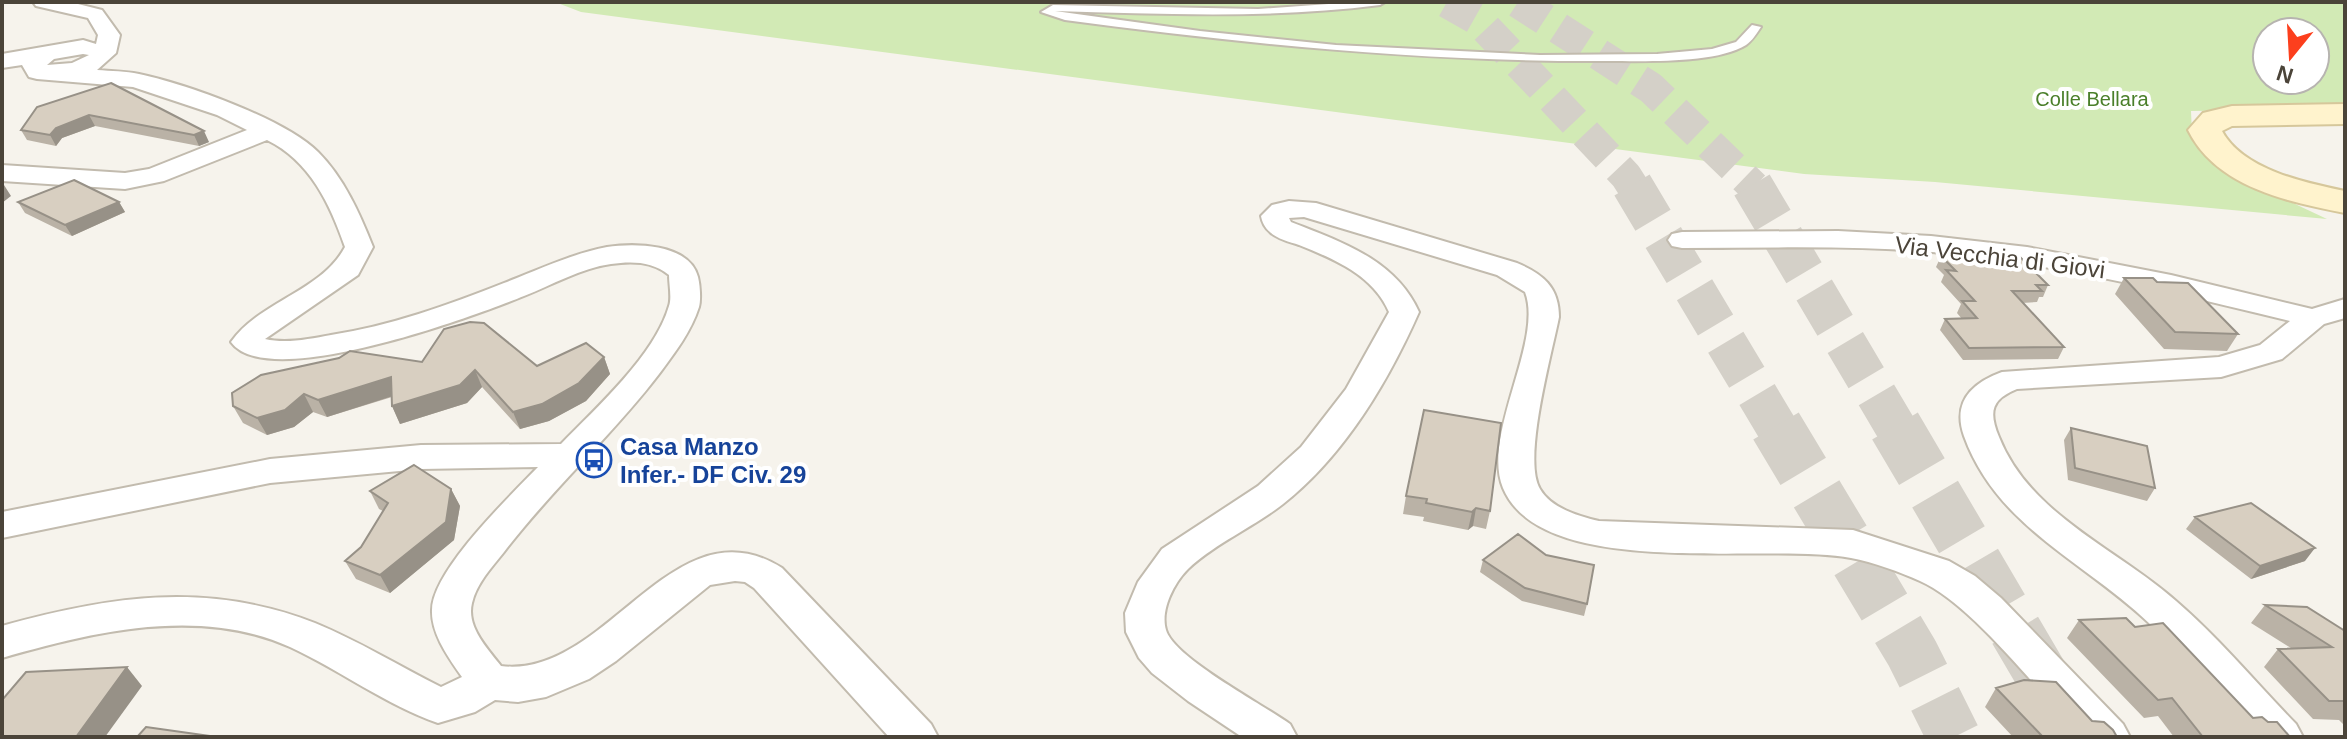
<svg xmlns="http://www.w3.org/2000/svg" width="2347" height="739" viewBox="0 0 2347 739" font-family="Arial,sans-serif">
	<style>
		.green { fill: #d2eab5; fill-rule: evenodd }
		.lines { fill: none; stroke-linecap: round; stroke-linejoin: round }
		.highway-tunnel-far2 { stroke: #d4d0c8; stroke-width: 32; stroke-dasharray: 32 16; stroke-linecap: butt }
		.highway-tunnel-far1 { stroke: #d4d0c8; stroke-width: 41; stroke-dasharray: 41 20; stroke-linecap: butt }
		.highway-tunnel { stroke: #d4d0c8; stroke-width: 53; stroke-dasharray: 53 26; stroke-linecap: butt }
		.lane-casing { stroke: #c2bbae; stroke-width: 4 }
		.street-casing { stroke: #c2bbae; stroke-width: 4 }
		.secondary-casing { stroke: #d6c79b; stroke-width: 4 }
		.lane { fill: #fff; fill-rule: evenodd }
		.street { fill: #fff; fill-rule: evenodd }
		.secondary { fill: #fff3cd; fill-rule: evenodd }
		.wall { fill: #bab2a6 }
		.shaded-wall { fill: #979187 }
		.building { fill: #d8cfc1; stroke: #979187; stroke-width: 2 }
		.labels { text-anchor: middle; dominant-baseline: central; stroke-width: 8; stroke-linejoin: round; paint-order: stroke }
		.far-park-label { font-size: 20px; fill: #4a7f2a; stroke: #fff }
		.street-label { font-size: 24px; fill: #4b4439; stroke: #fff }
		.transit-label { font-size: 24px; font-weight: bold; fill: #164399; stroke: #fff; text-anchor: start }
	</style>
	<rect width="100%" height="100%" fill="#f6f3ec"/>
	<path class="green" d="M555,2h1790v107l-154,2 1,23 11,18 56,35 68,32 -392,-37 -131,-8 -1223,-162zM2267,32h48v48h-48z"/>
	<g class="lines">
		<path class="highway-tunnel-far2" d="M1447,2l30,17 149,157 7,11
			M1518,2l133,86 103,99"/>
		<path class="highway-tunnel-far1" d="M1632,185l145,243
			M1752,185l144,243"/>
		<path class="highway-tunnel" d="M1776,426l136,227 42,84
			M1895,426l183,311"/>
		<g class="lane-casing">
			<path id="lane" d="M1356,2h29l-5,3c-109,14 -216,9 -325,6l145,20 136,14 204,10 117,-1 55,-5 24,-7 16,-17 9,2c-4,6 -9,14 -15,18 -30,19 -103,16 -138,16 -182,1 -362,-17 -543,-41l-24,-8 12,-7 205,4z"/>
		</g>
		<g class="street-casing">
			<path id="street" d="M33,2h37l32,8 18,25 -4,18 -19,17c14,1 29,1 42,4 47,10 146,45 179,78 26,26 42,62 55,95l-15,28 -93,64c21,5 44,0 66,-4 59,-9 117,-30 173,-52 34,-13 67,-29 103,-36 27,-4 82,-4 91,30 2,8 3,23 1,30 -8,25 -25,47 -40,67 -48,63 -107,115 -155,178 -12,15 -28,32 -32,51 -6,24 16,46 29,63 106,13 172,-167 281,-98l149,156 7,13h-49l-135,-149 -9,-6 -10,-1 -25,4 -94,76 -27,18 -43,18 -28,5 -23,-2 -20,12 -37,11c-52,-18 -98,-53 -148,-76 -91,-41 -197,-15 -288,11v-32c108,-30 205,-45 313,-3 44,18 84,43 126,64l21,-10c-13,-19 -31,-43 -30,-67 0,-39 78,-114 106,-143l-117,2 -151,14 -268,55v-26l268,-53 151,-14 140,-1c35,-36 94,-89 108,-138 3,-8 0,-21 0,-31 -17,-14 -38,-14 -58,-11 -30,4 -59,21 -87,32 -49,20 -257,97 -293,46 29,-41 91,-51 114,-95 -15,-43 -35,-86 -78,-107l-103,41 -39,8 -123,-8v-16l123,8 24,-4 98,-39 -30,-15 -84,-28 -96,-8 -8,-2 -7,-12 -20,3v-14l81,-14 13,4 2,-9 -10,-17 -52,-12zM83,54l6,1 -17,8 -25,2 7,-6z
				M1289,201l27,2 201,60c26,11 42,24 42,54 -7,36 -37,143 -19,172 11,19 38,27 59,32l254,9 96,31 26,15 26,22 122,126 7,13h-49c-40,-43 -110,-134 -161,-156 -20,-9 -47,-19 -69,-23 -85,-16 -309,24 -348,-70 -22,-53 41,-147 22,-196l-28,-17 -193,-58 -15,1 2,4c50,20 104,37 128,90 -31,70 -75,144 -136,192 -28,22 -70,41 -95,65 -14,14 -28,41 -22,61 8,28 98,75 124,94l7,13h-55l-54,-36 -36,-28 -13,-15 -13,-26 -1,-19 13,-31 24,-33 96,-63 43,-39 45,-58 43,-77c-16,-37 -55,-53 -90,-67 -9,-3 -22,-6 -29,-13 -5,-4 -8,-10 -9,-16l11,-11z
				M1838,231l93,5 96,11 144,28 141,34 33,-10v19l-21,6 -42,35 -61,18 -204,12c-25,10 -29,22 -18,48 31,78 117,111 177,164 43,37 80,82 120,123l7,13h-50c-34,-38 -66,-78 -103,-113 -66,-63 -153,-97 -186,-188 -12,-34 8,-53 38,-64l217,-15 41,-12 30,-24c-118,-29 -237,-58 -358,-69 -83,-7 -167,-4 -250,-4l-10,-2 -4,-6 4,-6 10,-2z"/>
		</g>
		<g class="secondary-casing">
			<path id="secondary" d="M2345,104v20l-113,2 -10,5c21,39 84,52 123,60v22c-57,-11 -129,-26 -157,-83l15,-17 29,-7z"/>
		</g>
		<use href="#lane" class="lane"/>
		<use href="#street" class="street"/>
		<use href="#secondary" class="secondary"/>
	</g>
	<path class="wall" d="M111,83l98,59 -10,4 -104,-20 -33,12 -6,8 -29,-6 -6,-10z
		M18,202h101l6,10 -53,24 -47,-23z
		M1941,256l107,29 -5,12h-4l-2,5 -15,1 42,44 -6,12 -95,1 -23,-30 5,-11h17l-5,-6 4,-9 -20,-22 3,-7 -8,-8z
		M2124,278l33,4 81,52 -11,17 -63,-2 -49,-55z
		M604,357l6,17 -24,27 -37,20 -29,8 -38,-42 -15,16 -67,21 -8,-18v-9l-65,20 -14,-5 -19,15 -27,8 -24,-12 -10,-17 189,-44 115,4z
		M2071,428l84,60 -8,13 -79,-21 -4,-40z
		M451,489l9,17 -6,34 -64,53 -34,-14 -11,-18 16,-14 22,-36 -4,-2 -9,-18z
		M1406,496l84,15 -4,18 -13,-3 -5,4 -45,-9 1,-4 -21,-3z
		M2195,517l110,44 -54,18 -65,-50z
		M1483,560l104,44 -3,12 -62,-15 -42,-29z
		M2265,605l80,26v95l-6,-6 -26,-1 -49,-52 14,-18 13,-1 -40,-25z
		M2079,620l56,7 118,91 37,19h-116l-16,-21 -14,2 -77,-80z
		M1996,688l96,33 25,16h-104l-28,-30z"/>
	<path class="shaded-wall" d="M89,115l6,11 -33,12 -6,8 -6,-11 6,-7z
		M204,131l5,11 -10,4 -5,-11z
		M4,185l7,11 -9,7v-16z
		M119,202l6,10 -53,24 -7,-11z
		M604,357l6,17 -24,27 -37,20 -29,8 -7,-17z
		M475,370l7,17 -15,16 -67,21 -8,-18z
		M391,377l8,17 -72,23 -9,-17z
		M304,394l9,18 -19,15 -27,8 -10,-17z
		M451,489l9,17 -6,34 -64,53 -10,-18z
		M1476,508l-3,18 -5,4 4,-18z
		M2315,548l-10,13 -54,18 9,-13z
		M127,667l15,19 -37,51h-29z"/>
	<path class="building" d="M111,83l93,48 -10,4 -105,-20 -33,13 -6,7 -29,-5 16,-23z
		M74,180l45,22 -54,23 -47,-23z
		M1941,256l79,1 28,28h-12l6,6h-30l52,56 -95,1 -24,-29 32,-1 -15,-17h13l-29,-31 10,1z
		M2124,278h29l4,4 31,1 50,51 -63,-2z
		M470,322l14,1 53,43 49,-23 18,14 -25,26 -37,21 -29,8 -38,-42 -15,15 -68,21 -1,-29 -73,23 -14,-6 -19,16 -28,8 -24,-12 -1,-13 29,-18 78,-17 11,-7 72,11 22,-33z
		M1424,410l77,13 -11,88 -14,-3 -4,4 -46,-9 1,-4 -21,-3z
		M2071,428l76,18 8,42 -80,-20z
		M414,465l37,24 -5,33 -66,53 -35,-14 16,-14 27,-44 -18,-12z
		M2251,503l64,45 -55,18 -65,-49z
		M1518,534l28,21 48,10 -7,39 -62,-16 -42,-28z
		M2265,605l42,2 38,24v70h-16l-51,-52 54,-2z
		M2126,618l9,9 28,-4 90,95 9,-1 6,5h9l13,15h-87l-31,-39 -14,2 -79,-80z
		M127,667l-51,70h-74v-37l24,-28z
		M2024,680l32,2 36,39 12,1 9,8 4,7h-74l-47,-49z
		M146,727l71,10h-80z"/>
	<defs>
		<g id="bus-ring" transform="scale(1.8)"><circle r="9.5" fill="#fff" stroke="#1a4fb4" stroke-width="1.5"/><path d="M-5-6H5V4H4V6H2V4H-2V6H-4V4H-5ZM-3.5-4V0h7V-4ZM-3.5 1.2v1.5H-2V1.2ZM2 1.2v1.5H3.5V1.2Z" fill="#1a4fb4"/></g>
	</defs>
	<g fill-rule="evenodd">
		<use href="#bus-ring" x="594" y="460"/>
	</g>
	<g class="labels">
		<g class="far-park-label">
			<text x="2092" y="99">Colle Bellara</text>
		</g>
		<g class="street-label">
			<text transform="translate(2000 257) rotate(7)">Via Vecchia di Giovi</text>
		</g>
		<g class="transit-label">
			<text x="620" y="446">Casa Manzo<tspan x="620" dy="28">Infer.- DF Civ. 29</tspan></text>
		</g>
	</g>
	<rect width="2347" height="739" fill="none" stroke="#4b4439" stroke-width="8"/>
	<g transform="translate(2291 56) rotate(198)"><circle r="38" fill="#ffffff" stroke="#b7b4b0" stroke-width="2"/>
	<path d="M0-6L14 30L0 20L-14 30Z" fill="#fc3f1d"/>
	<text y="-12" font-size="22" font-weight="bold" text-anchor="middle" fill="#4b4439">N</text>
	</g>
</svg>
